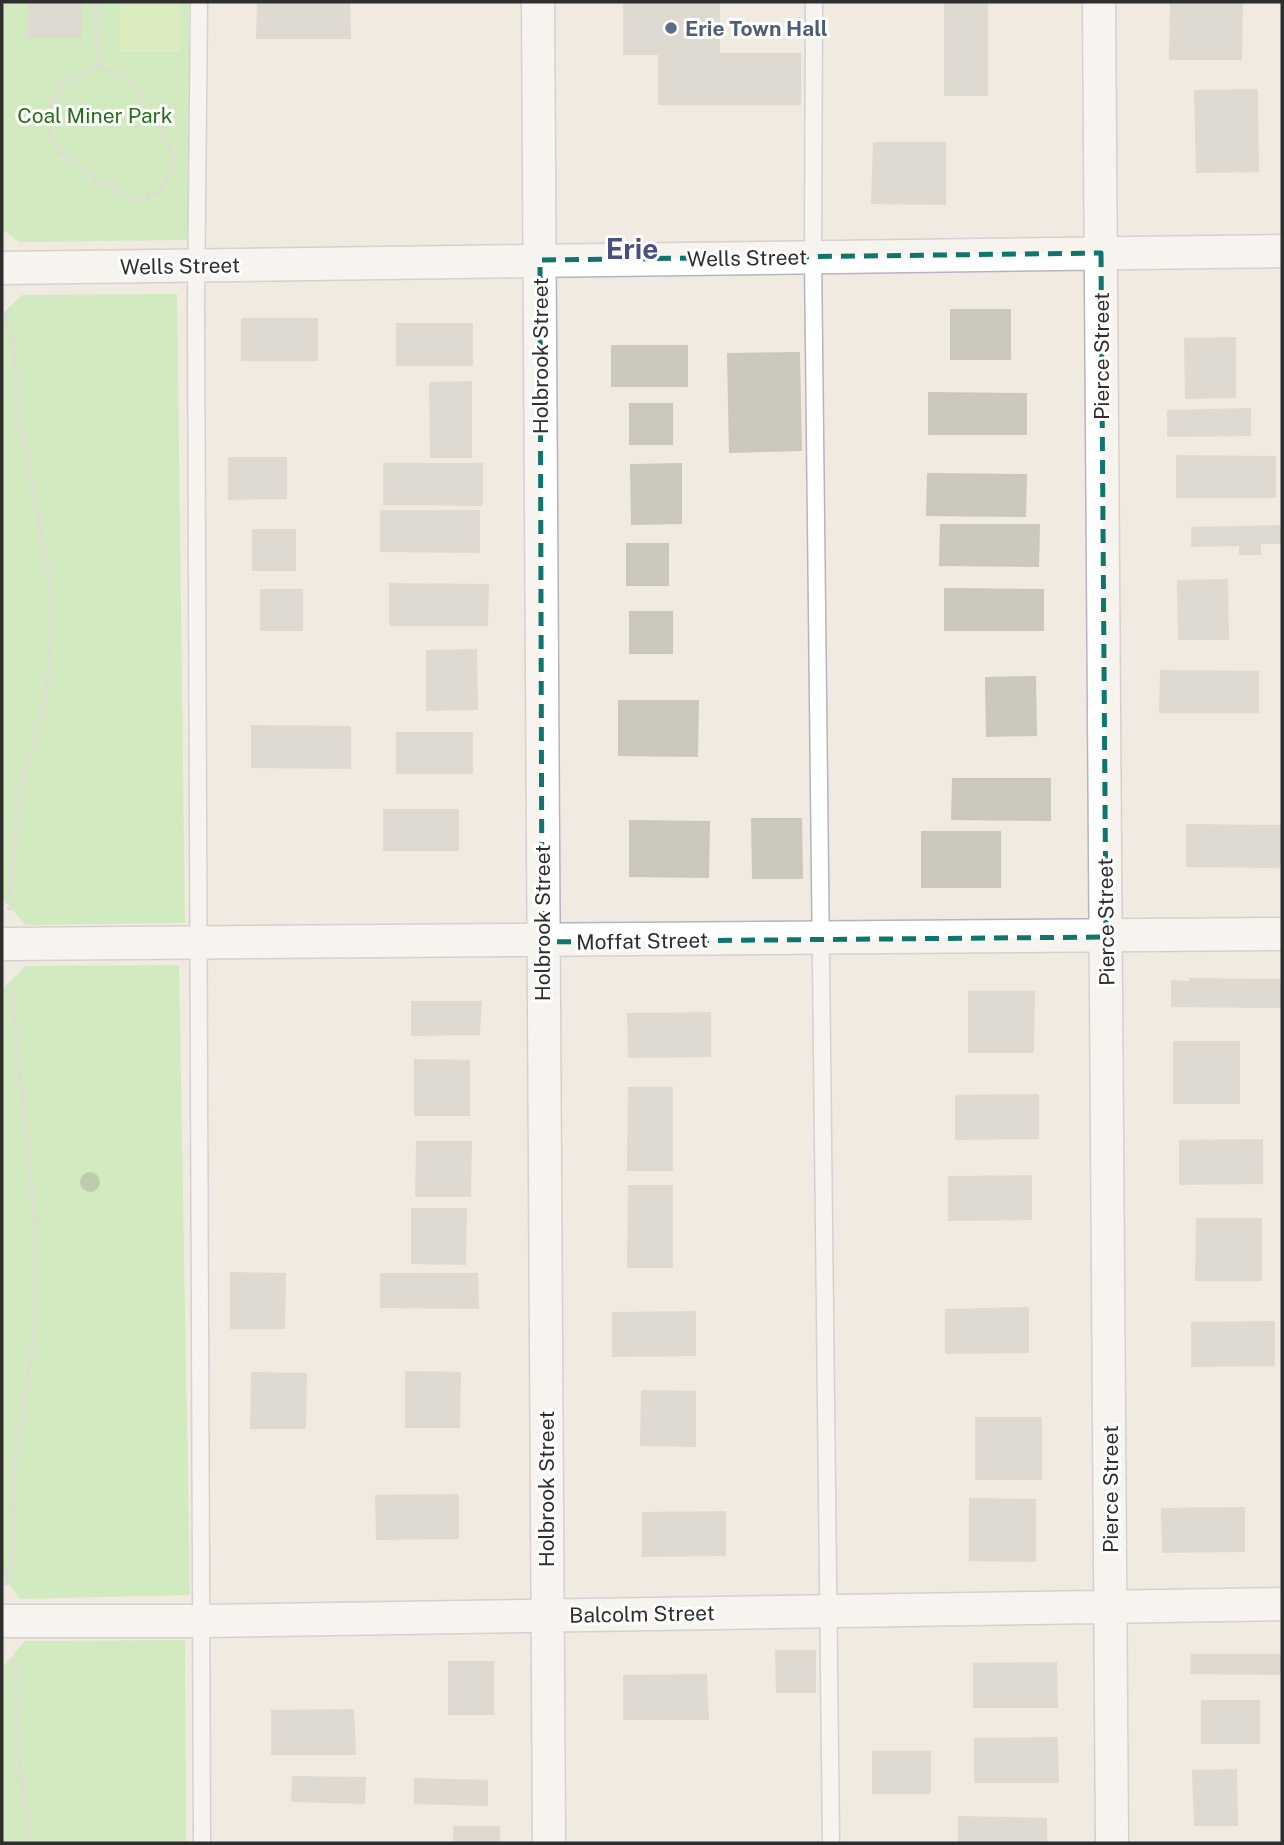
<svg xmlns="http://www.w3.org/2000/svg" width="1284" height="1845" viewBox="0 0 1284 1845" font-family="'Public Sans',sans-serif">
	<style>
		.green { fill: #adea99 }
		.pitch { fill: #c2f294 }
		.building { fill: #cbc8be; stroke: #ccc7b8; stroke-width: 2 }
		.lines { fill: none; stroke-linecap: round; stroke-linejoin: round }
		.lane-casing { stroke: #b4b4c2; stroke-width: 19 }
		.street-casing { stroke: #b4b4c2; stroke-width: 35 }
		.path { stroke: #c9c9c9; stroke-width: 4.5; stroke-dasharray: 5 3.5; stroke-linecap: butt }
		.lane { stroke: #fff; stroke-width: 16 }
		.street { stroke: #fff; stroke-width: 32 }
		.tree { fill: #7ea970 }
		.marked { fill: none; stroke: #0f766e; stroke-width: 5; stroke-dasharray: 14 9; stroke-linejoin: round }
		.service-dot { fill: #5c6f8a; stroke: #fff; stroke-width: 2.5 }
		.labels { text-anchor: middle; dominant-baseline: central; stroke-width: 6; stroke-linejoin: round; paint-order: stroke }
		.service-label { font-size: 21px; font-weight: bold; fill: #4e5e75; stroke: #fff; text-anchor: start }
		.park-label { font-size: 21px; fill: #217315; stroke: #fff }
		.street-label { font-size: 21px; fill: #2e2e2e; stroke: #fff }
		.district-label { font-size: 28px; font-weight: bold; fill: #494f83; stroke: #fff }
	</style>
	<rect width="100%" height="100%" fill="#f0eae0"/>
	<path class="green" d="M2,2h187v238l-170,2 -17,-13z
		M177,294l8,629 -159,2 -24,-27v-584l20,-19z
		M179,965l11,630 -170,4 -18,-25v-585l24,-23z
		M185,1640l1,203h-184v-175l23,-27z"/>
	<path class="pitch" d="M121,2h58v50h-59z"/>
	<path class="building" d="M29,2h52v35h-52z
		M258,2h91l1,36h-93z
		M624,2h95v52h81v50h-141v-50h-35z
		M945,2h42v93h-42z
		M1171,2h71l-1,57h-71z
		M1257,90l1,81 -61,1 -2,-81z
		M874,143h71v61l-73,-1z
		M951,310h59v49h-59z
		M242,319h75v41h-75z
		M397,324h75v41h-75z
		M1235,338v59l-49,1 -1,-59z
		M612,346h75v40h-75z
		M799,353l2,97 -71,2 -2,-98z
		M471,382v75h-40l-1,-74z
		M929,393l97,1v40h-97z
		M630,404h42v40h-42z
		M1250,409v26l-82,1v-25z
		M1177,456l98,1v40h-98z
		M229,458h57v40l-57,1z
		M384,464h98v41l-98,-1z
		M681,464v59l-49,1 -1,-59z
		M928,474l98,1 -1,41 -98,-1z
		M381,511h98v41l-98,-1z
		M941,525h98l-1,41 -98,-1z
		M1281,526l1,17h-22v11h-20v-9l-48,1v-18z
		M253,530h42v40h-42z
		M627,544h41v41h-41z
		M1227,580l1,59h-49l-1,-58z
		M390,584l98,1 -1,40h-97z
		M945,589l98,1v40h-98z
		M261,590h41v40h-41z
		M630,612h42v41h-42z
		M476,650l1,59 -50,1v-59z
		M1161,671l97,1v40h-98z
		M1035,677l1,58 -49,1 -1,-58z
		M619,701h79l-1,55 -78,-1z
		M252,726l98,1v41l-98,-1z
		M397,733h75v40h-75z
		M953,779h97v41l-98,-1z
		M384,810h74v40h-74z
		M752,819h49l1,59h-49z
		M630,821l79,1 -1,55 -78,-1z
		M1187,825l95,1v41l-95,-1z
		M922,832h78v55h-78z
		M1190,979l92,1v27l-110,-1v-25l18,1z
		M969,992h65l-1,60h-64z
		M412,1002h69l-2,32 -67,1z
		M710,1013v43l-81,1 -1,-43z
		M1174,1042h65v61h-65z
		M415,1060l54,1v54h-54z
		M629,1088h43v82h-44z
		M1038,1095v43l-82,1v-43z
		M1262,1140v43l-82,1v-43z
		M417,1142h54l-1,54h-54z
		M1031,1176v43l-82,1v-43z
		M629,1186h43v81h-44z
		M412,1209h54l-1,55 -53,-1z
		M1197,1219h64v61h-65z
		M231,1273l54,1 -1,54h-53z
		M381,1274h96l1,34 -97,-1z
		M1028,1308v44l-82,1v-43z
		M695,1312v43l-82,1v-43z
		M1274,1322v43l-82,1v-43z
		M406,1372l54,1 -1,54h-53z
		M252,1373l54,1 -1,54h-54z
		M642,1391l53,1v54l-54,-1z
		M976,1418h65v61h-65z
		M458,1495v43l-81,1 -1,-43z
		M970,1499l65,1v61l-65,-1z
		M1244,1508v43l-81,1 -1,-43z
		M725,1512v43l-82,1v-43z
		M776,1651h39v41h-38z
		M1192,1655h90v19l-91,-1z
		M449,1662h44v52h-44z
		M1056,1663l1,44h-83v-43z
		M706,1675l2,44h-84v-43z
		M1202,1701h57v42h-57z
		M353,1710l2,44h-83v-43z
		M1057,1738l1,44h-83v-43z
		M873,1752h57v41h-57z
		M1236,1770l1,55h-42l-2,-54z
		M293,1777l72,1 -1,25 -72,-2z
		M415,1779l72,2v24l-72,-2z
		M959,1817l87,2v24h-87z
		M454,1827h45v16h-45z"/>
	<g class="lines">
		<g class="lane-casing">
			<path id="lane" d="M199,2l-3,304 6,1537
				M814,2l-1,255 18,1586"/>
		</g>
		<g class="street-casing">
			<path id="street" d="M538,2l11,1841
				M1099,2l13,1841
				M2,268l1280,-17
				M2,944l1280,-10
				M2,1621h199l1081,-17"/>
		</g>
		<path class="path" d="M96,2l1,65
			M97,67c25,6 47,13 45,42l19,11 2,17 12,23c-6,24 -24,50 -52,33 -4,-2 -6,-6 -9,-8 -7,-3 -14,-3 -21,-6 -7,-12 -21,-15 -30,-24 -34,-35 -6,-78 34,-88z
			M6,312l7,29 4,65 30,159 5,57 -6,75 -24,87 -6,36 -7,90
			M6,1585l7,-30 1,-88 20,-131 1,-112 -24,-241
			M14,1659l8,133 10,51"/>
		<use href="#lane" class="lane"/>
		<use href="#street" class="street"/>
	</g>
	<circle class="tree" cx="90" cy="1182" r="10"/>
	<path d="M0 0H1284V1845H0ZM1101,253l5,684 -564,5 -2,-682z" fill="#f0eae0" fill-opacity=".55" fill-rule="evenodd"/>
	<path class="marked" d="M1101,253l5,684 -564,5 -2,-682z"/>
	<circle class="service-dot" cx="671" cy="28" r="7"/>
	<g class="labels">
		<g class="service-label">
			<text x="685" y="28">Erie Town Hall</text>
		</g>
		<g class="park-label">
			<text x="95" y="115">Coal Miner Park</text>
		</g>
		<g class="street-label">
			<text transform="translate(747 258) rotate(-1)">Wells Street</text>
			<text transform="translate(180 266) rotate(-1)">Wells Street</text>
			<text transform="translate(540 356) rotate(-90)">Holbrook Street</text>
			<text transform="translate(1101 356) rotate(-90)">Pierce Street</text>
			<text transform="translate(1106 922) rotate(-91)">Pierce Street</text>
			<text transform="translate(542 923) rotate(-90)">Holbrook Street</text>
			<text transform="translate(642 941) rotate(-1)">Moffat Street</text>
			<text transform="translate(546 1489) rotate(-90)">Holbrook Street</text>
			<text transform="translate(1110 1489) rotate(-90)">Pierce Street</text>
			<text transform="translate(642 1614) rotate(-1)">Balcolm Street</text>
		</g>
		<g class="district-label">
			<text x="632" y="248">Erie</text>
		</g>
	</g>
	<rect width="1284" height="1845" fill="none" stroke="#2e2e2e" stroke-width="7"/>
</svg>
